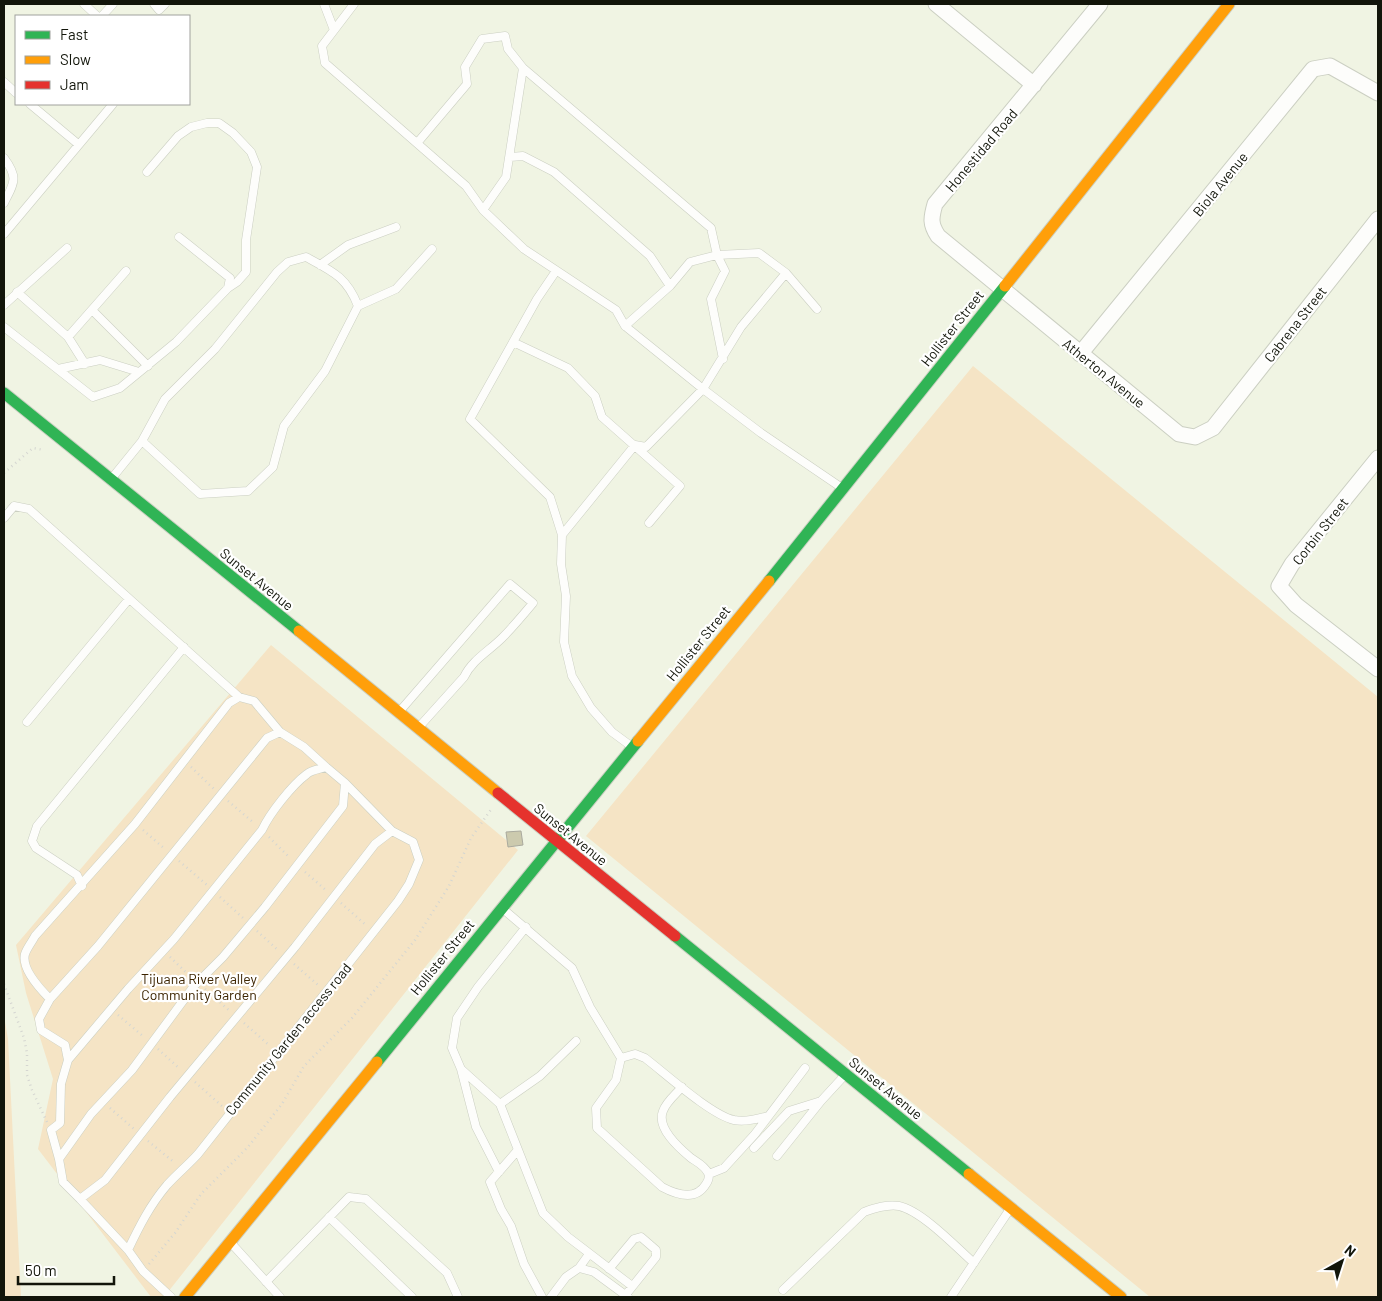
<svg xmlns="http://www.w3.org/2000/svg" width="1382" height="1301" viewBox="0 0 1382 1301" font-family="Barlow,sans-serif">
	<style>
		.green { fill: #f5e4c5 }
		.building { fill: #cccaae; stroke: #aaaa9e }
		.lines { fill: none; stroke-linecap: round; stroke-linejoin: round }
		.lane-casing { stroke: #cbcfc2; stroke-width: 9 }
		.street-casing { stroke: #cbcfc2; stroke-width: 17 }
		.fast-casing { stroke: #cbcfc2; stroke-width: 13 }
		.slow-casing { stroke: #cbcfc2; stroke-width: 13 }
		.jam-casing { stroke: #cbcfc2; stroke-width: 13 }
		.path { stroke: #d5d6d1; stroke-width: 2.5; stroke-dasharray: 1 4; stroke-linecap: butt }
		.lane { stroke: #fdfdfb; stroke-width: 8 }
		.street { stroke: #fdfdfb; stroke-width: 15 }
		.fast { stroke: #30b455; stroke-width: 11 }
		.slow { stroke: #ff9f0a; stroke-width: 11 }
		.jam { stroke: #e5322d; stroke-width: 11 }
		.labels { text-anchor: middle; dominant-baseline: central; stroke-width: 4.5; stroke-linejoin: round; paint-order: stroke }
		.street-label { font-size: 14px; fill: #12150a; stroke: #fff }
		.park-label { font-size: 14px; fill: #3c2400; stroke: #fff }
	</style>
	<rect width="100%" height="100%" fill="#f0f4e3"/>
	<path class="green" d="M973,366l405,331v600h-228l-564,-461z
		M271,645l247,205 -354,447h-13l-113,-148 15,-70 -27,-86 -10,-48z
		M4,1016l4,23 13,258h-17z"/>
	<path class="building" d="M521,831l2,14 -15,2 -2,-15z"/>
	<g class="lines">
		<g class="lane-casing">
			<path id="lane" d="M84,4l13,12
				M154,4l5,6 6,-6
				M324,4l10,26
				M354,4l-32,42 3,17 141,123 17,24 41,39 92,61 9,16 78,63 58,44 81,55
				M102,16l11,-12
				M523,68l188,160 6,27 8,16 -14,28 12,60
				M4,82l12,11
				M30,104l48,40
				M418,142l49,-58 -2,-17 17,-28 23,-3 3,13 15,19 -17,109 -23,33
				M510,157l13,-1 31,16 96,84 20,30
				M4,158c15,20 10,25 0,45
				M147,172l31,-36 13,-9 16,-4h12l14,10 18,19 6,15 -11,73v32l-9,10 -9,6
				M4,234l109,-130
				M320,265l28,-20 48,-18
				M556,271l-19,28 -67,120 80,78 12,38
				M17,292l51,45 17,27
				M4,305l63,-57
				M358,306l38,-17 36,-40
				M92,310l56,56
				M625,326l45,-40 20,-24 27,-7 42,-2 27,20 31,36
				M4,327l89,70 27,-9 56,-46 52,-54 2,-10 -51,-41
				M68,337l58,-66
				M513,342l55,26 27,28 7,21 78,69 -31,37
				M58,369l42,-9 39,12
				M112,478l30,-37 58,53 48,-3 25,-24 11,-41 41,-55 33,-65c-11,-29 -26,-35 -52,-49l-18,5 -11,10 -62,77 -50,50 -23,42
				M4,518l10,-12 15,3 210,188
				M399,712l111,-128 23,19c-10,12 -20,24 -31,35 -13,13 -30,22 -38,39l-45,50
				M27,722l102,-123
				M631,746l-19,-14 -21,-24 -19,-32 -8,-34 2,-46 -5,-32 1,-29 73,-90 11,2 57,-58 38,-62 45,-54
				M345,783l47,48
				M82,886l-5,-11 -41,-27 -4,-7 5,-15 147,-179
				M503,909l69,59 18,39 31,51 -5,22 -20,28 1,20 65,59c15,8 34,14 44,-3 2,-3 4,-7 2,-11 -3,-7 -11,-11 -17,-15 -12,-10 -35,-30 -28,-47 3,-9 13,-17 19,-24
				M526,927l-48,60 -21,31 -5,30 9,21 39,35 43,109 25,24 64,49
				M50,999c-10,-10 -29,-30 -25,-45 2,-6 7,-12 10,-18l100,-112 94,-121 10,-6 15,4 26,31
				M621,1058l14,-4 10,4c21,16 66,57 89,62 11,2 24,-1 34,-4
				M68,1060l-3,-15 -24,-15 -2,-11 11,-20 48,-53 169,-208 13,-6 24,15 22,20
				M461,1069l15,58 23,45
				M500,1104l40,-28 36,-35
				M754,1148l35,-37 32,-10 23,-25
				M517,1151l-27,31 11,27 10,17 13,38 18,33
				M777,1156l44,-55
				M59,1159l-8,-29 9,-7 1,-39 7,-24 60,-71 46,-50 88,-109c8,-17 30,-45 45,-56 4,-4 13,-5 19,-7l19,16 -2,23 -78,101 -42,50 -29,29 -62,84 -41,44 -32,45 4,23 17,17 25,-19 65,-83 125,-150 80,-103 17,-13 21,11 6,18 -10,24 -11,17 -200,253c-10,11 -21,20 -31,31 -17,20 -28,42 -39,65
				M709,1174l15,-6 31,-34 50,-66
				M80,1199l48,51 15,21 28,26
				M329,1217l83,80
				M231,1243l49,54
				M579,1268l10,-14
				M609,1269l25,-30 7,-2 15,13v7l-32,40
				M266,1282l83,-85 17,2 81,74 11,24
				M783,1290l81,-78c11,-4 23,-8 35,-6 23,5 57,41 75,57
				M551,1297l15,-20 13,-9 15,4 34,25
				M951,1297l59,-88"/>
		</g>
		<g class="street-casing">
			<path id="street" d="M936,4l98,81
				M1100,4l-165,200c-4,14 -5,20 3,32l241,198 16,3 18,-9 165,-209
				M1080,354l233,-285 17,-3 48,27
				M1378,458l-86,106 -13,22 17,19 82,64"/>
		</g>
		<g class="fast-casing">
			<path id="fast" d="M4,393l295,238
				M769,581l236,-295
				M675,936l294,238
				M377,1062l261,-321"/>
		</g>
		<g class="slow-casing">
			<path id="slow" d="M1005,286l224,-282
				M299,631l199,162
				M638,741l131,-160
				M969,1174l152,123
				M185,1297l192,-235"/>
		</g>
		<g class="jam-casing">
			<path id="jam" d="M498,793l177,143"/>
		</g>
		<path class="path" d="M4,473l29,-25 11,2
			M191,767l23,22
			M228,801l26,22
			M143,830l22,19
			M269,837l21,21
			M179,861l28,24
			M305,872l22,19
			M220,897l24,22
			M341,903l26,23
			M257,931l22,20
			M170,957l21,20
			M294,964l24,21
			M4,984l20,54 3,15v22l5,15 15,32
			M205,989l26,23
			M118,1015l26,22
			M244,1023l26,23
			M158,1049l22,20
			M195,1082l28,25
			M110,1108l24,21
			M148,1141l27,22
			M149,1264l26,-31 26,-39 47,-47 34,-43 22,-38 48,-48 63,-78 34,-54 22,-48 21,-30"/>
		<use href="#lane" class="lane"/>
		<use href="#street" class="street"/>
		<use href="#fast" class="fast"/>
		<use href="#slow" class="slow"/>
		<use href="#jam" class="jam"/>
	</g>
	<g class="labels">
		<g class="street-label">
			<text transform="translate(981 150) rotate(-50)">Honestidad Road</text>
			<text transform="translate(1220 184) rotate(-51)">Biola Avenue</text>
			<text transform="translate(1295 324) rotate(-52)">Cabrena Street</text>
			<text transform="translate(952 328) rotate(-52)">Hollister Street</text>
			<text transform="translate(1104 373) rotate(39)">Atherton Avenue</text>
			<text transform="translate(1320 531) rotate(-52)">Corbin Street</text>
			<text transform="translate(257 579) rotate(39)">Sunset Avenue</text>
			<text transform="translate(698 643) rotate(-51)">Hollister Street</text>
			<text transform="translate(571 834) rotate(39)">Sunset Avenue</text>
			<text transform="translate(442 957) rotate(-51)">Hollister Street</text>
			<text transform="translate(288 1039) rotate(-51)">Community Garden access road</text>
			<text transform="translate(886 1088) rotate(39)">Sunset Avenue</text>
		</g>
		<g class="park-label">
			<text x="199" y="978">Tijuana River Valley<tspan x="199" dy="16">Community Garden</tspan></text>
		</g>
	</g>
	<rect width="1382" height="1301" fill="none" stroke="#12150a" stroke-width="10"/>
	<rect x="15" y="15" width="175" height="90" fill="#ffffff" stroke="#a0a19d"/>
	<rect x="25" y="31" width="25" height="8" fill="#30b455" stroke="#a0a19d"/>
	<text x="60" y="40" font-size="15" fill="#12150a">Fast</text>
	<rect x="25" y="56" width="25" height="8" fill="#ff9f0a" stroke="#a0a19d"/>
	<text x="60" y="65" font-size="15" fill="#12150a">Slow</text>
	<rect x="25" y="81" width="25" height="8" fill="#e5322d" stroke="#a0a19d"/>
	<text x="60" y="90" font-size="15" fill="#12150a">Jam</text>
	<g transform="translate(1342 1261) rotate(39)" stroke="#ffffff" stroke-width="4" paint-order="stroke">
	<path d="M0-4L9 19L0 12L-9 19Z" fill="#12150a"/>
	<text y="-8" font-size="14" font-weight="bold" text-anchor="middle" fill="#12150a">N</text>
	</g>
	<path d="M18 1276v8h96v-8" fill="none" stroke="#12150a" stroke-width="2.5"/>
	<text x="25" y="1276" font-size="15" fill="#12150a" stroke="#ffffff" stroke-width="4" paint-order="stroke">50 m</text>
</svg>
